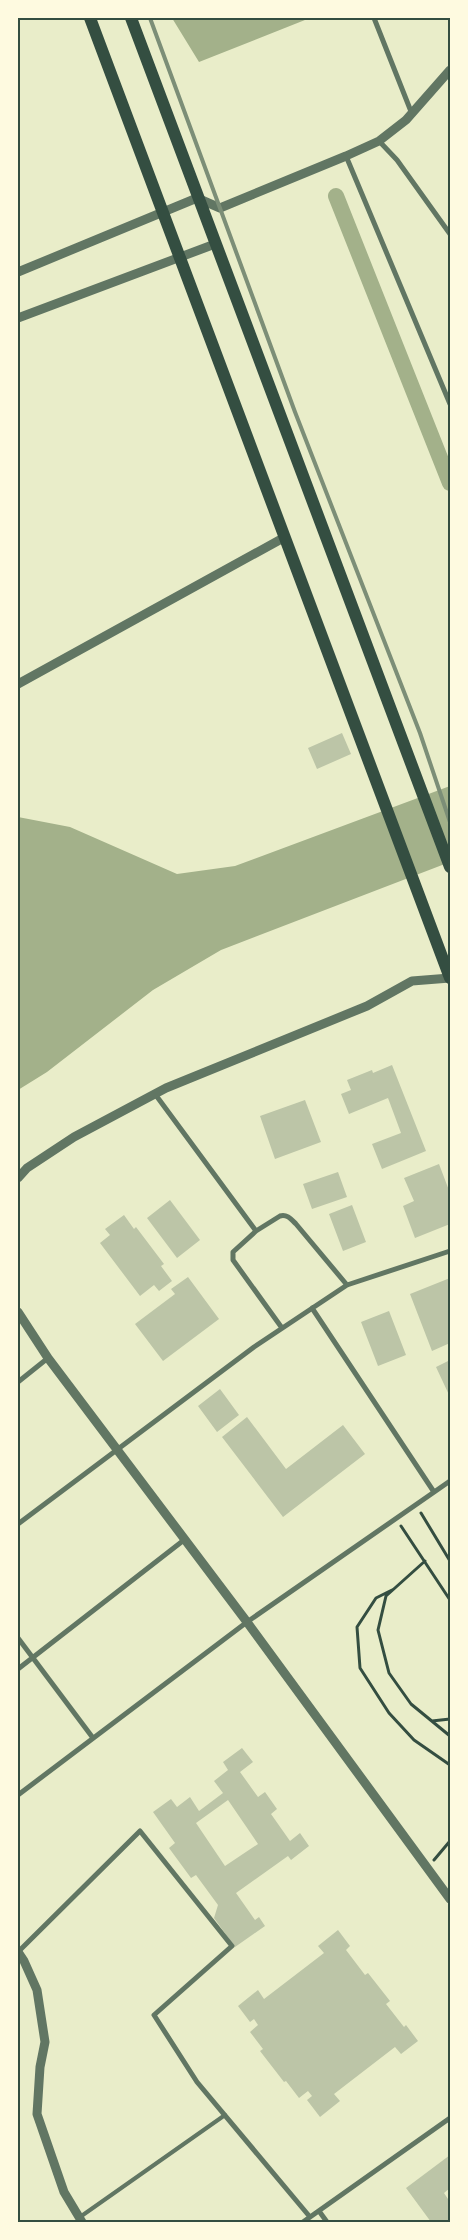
<svg xmlns="http://www.w3.org/2000/svg" width="468" height="2240" viewBox="0 0 468 2240" font-family="'Libre Baskerville',serif">
	<style>
		.water { fill: #a3b18a }
		.lines { fill: none; stroke-linecap: round; stroke-linejoin: round }
		.canal { stroke: #a3b18a; stroke-width: 16 }
		.building { fill: #bcc5a7; fill-rule: evenodd }
		.path { stroke: #344e41; stroke-width: 3 }
		.service { stroke: #617663; stroke-width: 4 }
		.minor { stroke: #617663; stroke-width: 5 }
		.tertiary { stroke: #617663; stroke-width: 9 }
		.primary { stroke: #344e41; stroke-width: 12 }
		.rail { stroke: #7c8e77; stroke-width: 4 }
		.neatline { fill: none; stroke: #344e41; stroke-width: 2 }
	</style>
	<rect width="100%" height="100%" fill="#e9edc9"/>
	<path class="water" d="M172,18h138l-111,44z
		M450,786v76l-229,88 -68,40 -106,82 -29,18v-273l52,10 107,47 58,-8z"/>
	<g class="lines">
		<path class="canal" d="M336,196l114,287"/>
	</g>
	<path class="building" d="M342,733l9,21 -34,15 -9,-21z
		M392,1065l34,86 -44,18 -10,-25 29,-11 -13,-35 -39,16 -8,-20 10,-4 -4,-10 25,-10 1,3z
		M305,1100l16,42 -46,17 -15,-43z
		M439,1164l11,29v31l-35,14 -12,-32 11,-5 -10,-23z
		M338,1172l9,25 -35,12 -9,-25z
		M170,1200l30,40 -23,18 -30,-40z
		M352,1205l14,37 -23,9 -14,-37z
		M124,1215l10,14 2,-2 28,37 -3,2 11,15 -13,10 -5,-6 -14,11 -40,-53 10,-8 -5,-6z
		M188,1277l31,42 -56,42 -28,-37 40,-30 -4,-5z
		M450,1278v65l-18,8 -22,-57z
		M389,1311l17,44 -28,11 -17,-44z
		M450,1360v37l-14,-30z
		M220,1389l19,26 -22,17 -19,-26z
		M247,1417l39,52 57,-44 22,29 -82,63 -61,-80z
		M242,1748l11,14 -13,10 18,25 7,-5 12,17 -6,5 19,27 10,-8 9,13 -18,14 -3,-4 -52,37 19,27 4,-3 6,9 -30,21 -21,-29 4,-13 -22,-30 -5,3 -22,-30 6,-5 -22,-31 18,-13 6,8 13,-10 9,14 24,-18 -9,-12 14,-11 -5,-8zM228,1800l30,44 -33,22 -29,-43z
		M338,1930l12,16 -4,4 19,25 3,-2 22,28 -4,3 18,23 2,-2 12,16 -17,13 -6,-7 -61,47 6,7 -20,16 -13,-17 5,-4 -4,-5 -9,7 -13,-17 -2,1 -24,-31 3,-2 -13,-17 8,-7 -4,-6 -4,3 -12,-16 20,-16 6,9 60,-46 -6,-7z
		M450,2155v33l-6,5 6,9v20h-19l-25,-34z"/>
	<g class="lines">
		<path class="path" d="M421,1513l29,48
			M401,1526l49,74
			M425,1561l-39,35 -8,34 11,43 22,31 39,32
			M392,1590l-16,8 -19,29 3,41 29,45 25,27 36,25
			M432,1721l18,-2
			M434,1860l16,-19"/>
		<path class="service" d="M80,2217l145,-102"/>
		<path class="minor" d="M374,18l38,96
			M379,141l18,19 53,74
			M346,156l104,248
			M155,1094l101,137
			M312,1308l122,184
			M282,1328l-49,-68v-8l23,-21 24,-15c7,-2 11,3 16,8l51,61
			M18,1382l30,-24
			M18,1524l236,-177 93,-62 103,-34
			M18,1638l75,100
			M18,1669l166,-129
			M18,1795l229,-173 203,-141
			M18,1952l122,-121 92,115 -78,69 43,67 113,135
			M319,2211l8,11
			M303,2222l147,-104"/>
		<path class="tertiary" d="M18,272l179,-74 23,10 126,-52 33,-15 27,-21 44,-50
			M18,318l197,-74
			M18,684l267,-147
			M18,1178l9,-10 47,-31 92,-49 201,-82 45,-25 38,-3
			M18,1312l30,46 199,264 203,277
			M18,1952l6,9 13,29 8,52 -5,25 -3,47 27,78 18,30"/>
		<path class="primary" d="M90,18l360,960
			M131,18l319,849"/>
		<path class="rail" d="M150,18l145,394 125,321 30,89"/>
	</g>
	<rect width="468" height="2240" fill="none" stroke="#fefae0" stroke-width="38"/>
	<rect x="19" y="19" width="430" height="2202" class="neatline"/>
</svg>
